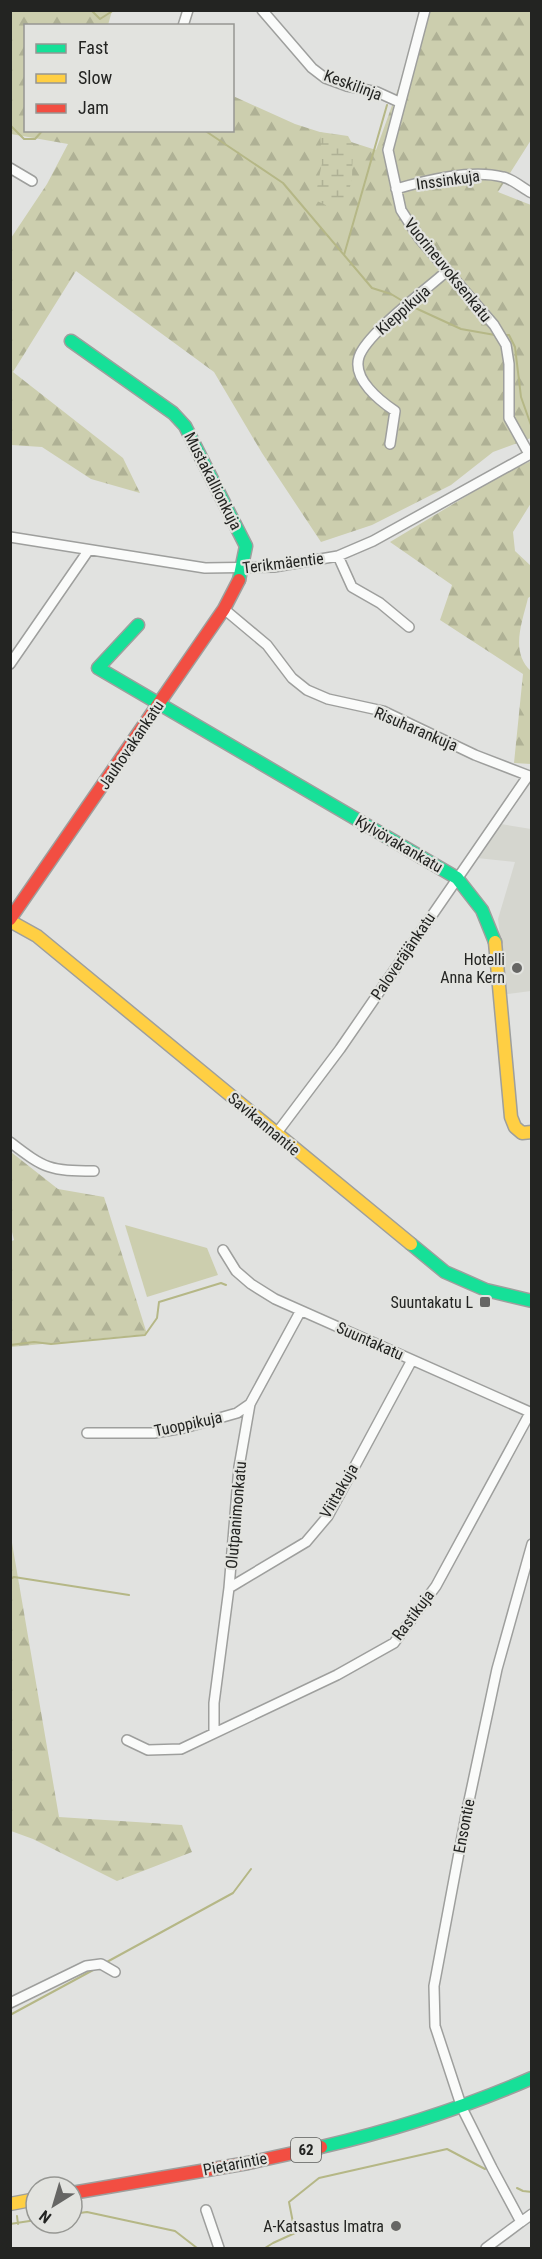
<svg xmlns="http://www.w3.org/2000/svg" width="542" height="2259" viewBox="0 0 542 2259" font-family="'Roboto Condensed',sans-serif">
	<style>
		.built { fill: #d5d6cf }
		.forest { fill: url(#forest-firs) }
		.wetland { fill: url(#wetland-marsh) }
		.garden { fill: #ccceae }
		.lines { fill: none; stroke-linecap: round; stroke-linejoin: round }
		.stream { stroke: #b5b786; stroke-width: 2 }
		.street-casing { stroke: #9e9f9d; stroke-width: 12 }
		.fast-casing { stroke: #9e9f9d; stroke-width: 15 }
		.slow-casing { stroke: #9e9f9d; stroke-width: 15 }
		.jam-casing { stroke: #9e9f9d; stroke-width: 15 }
		.street { stroke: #fafbfa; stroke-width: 9 }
		.fast { stroke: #16e098; stroke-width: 12 }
		.slow { stroke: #ffcf43; stroke-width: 12 }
		.jam { stroke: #f24e42; stroke-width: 12 }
		.poi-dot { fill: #666664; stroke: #e2e3df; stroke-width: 2 }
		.labels { text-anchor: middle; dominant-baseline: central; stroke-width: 4.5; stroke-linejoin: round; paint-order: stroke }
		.shield { fill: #e2e3df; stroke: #5c5d5b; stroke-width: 1.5 }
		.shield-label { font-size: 15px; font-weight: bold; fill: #232422 }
		.street-label { font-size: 16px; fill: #232422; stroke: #e2e3df }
		.poi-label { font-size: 16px; fill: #232422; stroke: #e2e3df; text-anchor: end }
	</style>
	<defs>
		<pattern id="forest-firs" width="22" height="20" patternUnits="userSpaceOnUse" patternTransform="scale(1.5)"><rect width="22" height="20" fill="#ccceae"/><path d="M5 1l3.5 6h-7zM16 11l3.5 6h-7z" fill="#afb195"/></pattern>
		<pattern id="wetland-marsh" width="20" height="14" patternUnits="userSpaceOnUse" patternTransform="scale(1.5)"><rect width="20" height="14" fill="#ccceae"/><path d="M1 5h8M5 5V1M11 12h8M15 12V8" fill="none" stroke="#afb195"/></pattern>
	</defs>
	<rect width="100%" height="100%" fill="#e1e2e0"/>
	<path class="built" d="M501,824l30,5v162l-24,3 -9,-75 17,-57 -38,-4z"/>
	<path class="forest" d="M10,11h102l-4,14 -82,1v104h206l1,-34 62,28 81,26 50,-139h105v129l-33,52 33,13v233l-38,14 -42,33 -79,40 -51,17 -59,-89 -48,-81 -138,-101 -63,101 110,86 17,35 -49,-14 -49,-32 -31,-2v-207l36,-54 21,-40 -57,-10z
		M531,461v42l-18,29 2,19 16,15v30l-3,2c-6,25 -18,54 3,73v93l-17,-1 9,-89 -83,-54 12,-35 -62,-43 118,-71z
		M11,1152l47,37 46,8 43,137 -136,13 -1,-105 4,-2 -4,-16z
		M11,1537l48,280 123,8 10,27 -75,29 -84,-42 -22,-8z"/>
	<path class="wetland" d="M320,132l28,4 5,9 -1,32 -3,15 -6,11 -8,4 -7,-1 -11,-5 -1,-8 6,-30z"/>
	<path class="garden" d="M125,1225l82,23 11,27 -71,22z"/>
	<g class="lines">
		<path class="stream" d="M91,10l9,9 14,-9
			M10,125l14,14h11l8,-9
			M204,130l79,53 89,105 19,6 15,9
			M344,255l43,-150
			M411,306l50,23 34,6
			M504,335h5l6,12 6,50 11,31
			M10,1345l24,-3 17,2 94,-9 12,-17 2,-16 62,-19 5,2
			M10,1579l4,-2 115,18
			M105,1963l128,-70 18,-24
			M10,2015l85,-46
			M10,2176l1,7
			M517,2188l6,3 9,1
			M72,2214l15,-2 88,19 22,17
			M17,2216l1,8
			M10,2224l26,-4
			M265,2248l8,-5 22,-10 -6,-31 30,-24 128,-29 38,20"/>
		<g class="street-casing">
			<path id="street" d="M262,10l50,58 13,10 22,8 30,6 22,10
				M425,10l-37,140 13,60 18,28 75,87 12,20 3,19v54l20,36
				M183,26l5,-16
				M10,168l22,13
				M396,189c31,-9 75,-20 107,-12 10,2 19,11 29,16
				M390,444l5,-33c-15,-10 -43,-32 -36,-54 7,-23 68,-68 88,-86
				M10,537l195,31 69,-1 64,-11 35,-15 159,-88
				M338,556l14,31 28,16 29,24
				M224,609l43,36 25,33 15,12 21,9 55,12 92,44 57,22
				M10,664l78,-113
				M276,1134l64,-85 188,-273
				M10,1142c35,27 40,29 84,29
				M223,1250l13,21 15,13 24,15 257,114
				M87,1433h67l30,-5 53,-15 13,-9
				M532,1544l-35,125 -30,141 -33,176 1,40 27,82 30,60 29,54 11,-8
				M229,1588l77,-46 22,-26 84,-156
				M214,1732v-29l15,-115 10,-121 11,-63 50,-92
				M127,1740l21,10 33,-1 156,-74 57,-32 42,-57 94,-173
				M10,2003l76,-37 15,-2 14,8
				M206,2210l13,38
				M486,2248l35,-26"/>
		</g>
		<g class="fast-casing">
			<path id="fast" d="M71,341l102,72 12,13 61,120 -7,34
				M138,625l-40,43 359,210 25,32 13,32
				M411,1244l34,28 41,18 46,11
				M321,2147c73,-17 142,-39 211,-69"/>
		</g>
		<g class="slow-casing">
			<path id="slow" d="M10,921l27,15 374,308
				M495,942l16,175 4,10 7,6 10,-1
				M10,2204l26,-5"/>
		</g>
		<g class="jam-casing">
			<path id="jam" d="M10,919l214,-310 15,-29
				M72,2193l176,-30 73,-16"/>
		</g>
		<use href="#street" class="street"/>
		<use href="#fast" class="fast"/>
		<use href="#slow" class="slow"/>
		<use href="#jam" class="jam"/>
	</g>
	<g class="poi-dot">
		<circle cx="517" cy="968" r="6"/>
		<rect x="479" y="1296" width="12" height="12" rx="3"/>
		<circle cx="396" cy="2226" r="6"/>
	</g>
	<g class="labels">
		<rect class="shield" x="291" y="2138" width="30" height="24" rx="4.5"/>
		<g class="shield-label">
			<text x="306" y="2150">62</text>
		</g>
		<g class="street-label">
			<text transform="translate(353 85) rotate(20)">Keskilinja</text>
			<text transform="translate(448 180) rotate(-8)">Inssinkuja</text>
			<text transform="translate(448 270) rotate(51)">Vuorineuvoksenkatu</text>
			<text transform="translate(403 310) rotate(-41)">Kieppikuja</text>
			<text transform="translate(213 481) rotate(63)">Mustakallionkuja</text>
			<text transform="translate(283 563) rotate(-7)">Terikmäentie</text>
			<text transform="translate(416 729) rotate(23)">Risuharankuja</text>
			<text transform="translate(131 745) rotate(-56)">Jauhovakankatu</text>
			<text transform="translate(399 844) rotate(30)">Kylvövakankatu</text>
			<text transform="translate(403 956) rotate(-56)">Paloveräjänkatu</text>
			<text transform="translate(264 1124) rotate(40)">Savikannantie</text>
			<text transform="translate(370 1341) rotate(24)">Suuntakatu</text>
			<text transform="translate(188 1424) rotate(-12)">Tuoppikuja</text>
			<text transform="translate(339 1491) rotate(-60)">Viittakuja</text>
			<text transform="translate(236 1515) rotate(-85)">Olutpanimonkatu</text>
			<text transform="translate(413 1615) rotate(-53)">Rastikuja</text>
			<text transform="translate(464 1826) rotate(-79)">Ensontie</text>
			<text transform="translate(235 2164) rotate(-11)">Pietarintie</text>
		</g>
		<g class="poi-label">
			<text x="505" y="959">Hotelli<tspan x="505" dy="18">Anna Kern</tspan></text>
			<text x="473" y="1302">Suuntakatu L</text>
			<text x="384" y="2226">A-Katsastus Imatra</text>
		</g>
	</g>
	<rect width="542" height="2259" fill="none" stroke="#232422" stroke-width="24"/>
	<rect x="24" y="24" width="210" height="108" fill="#e2e3df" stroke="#969793" stroke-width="1.5"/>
	<rect x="36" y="44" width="30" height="9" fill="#16e098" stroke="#969793" stroke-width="1.5"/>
	<text x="78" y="54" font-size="18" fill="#232422">Fast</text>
	<rect x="36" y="74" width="30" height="9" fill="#ffcf43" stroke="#969793" stroke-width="1.5"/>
	<text x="78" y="84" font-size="18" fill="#232422">Slow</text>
	<rect x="36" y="104" width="30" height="9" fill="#f24e42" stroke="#969793" stroke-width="1.5"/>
	<text x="78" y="114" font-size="18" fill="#232422">Jam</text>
	<g transform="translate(54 2205) rotate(217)"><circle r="28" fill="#e2e3df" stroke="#969793" stroke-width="1.5"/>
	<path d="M0-4.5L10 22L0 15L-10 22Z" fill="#666664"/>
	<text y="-9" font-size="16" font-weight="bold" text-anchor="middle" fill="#232422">N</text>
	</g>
</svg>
